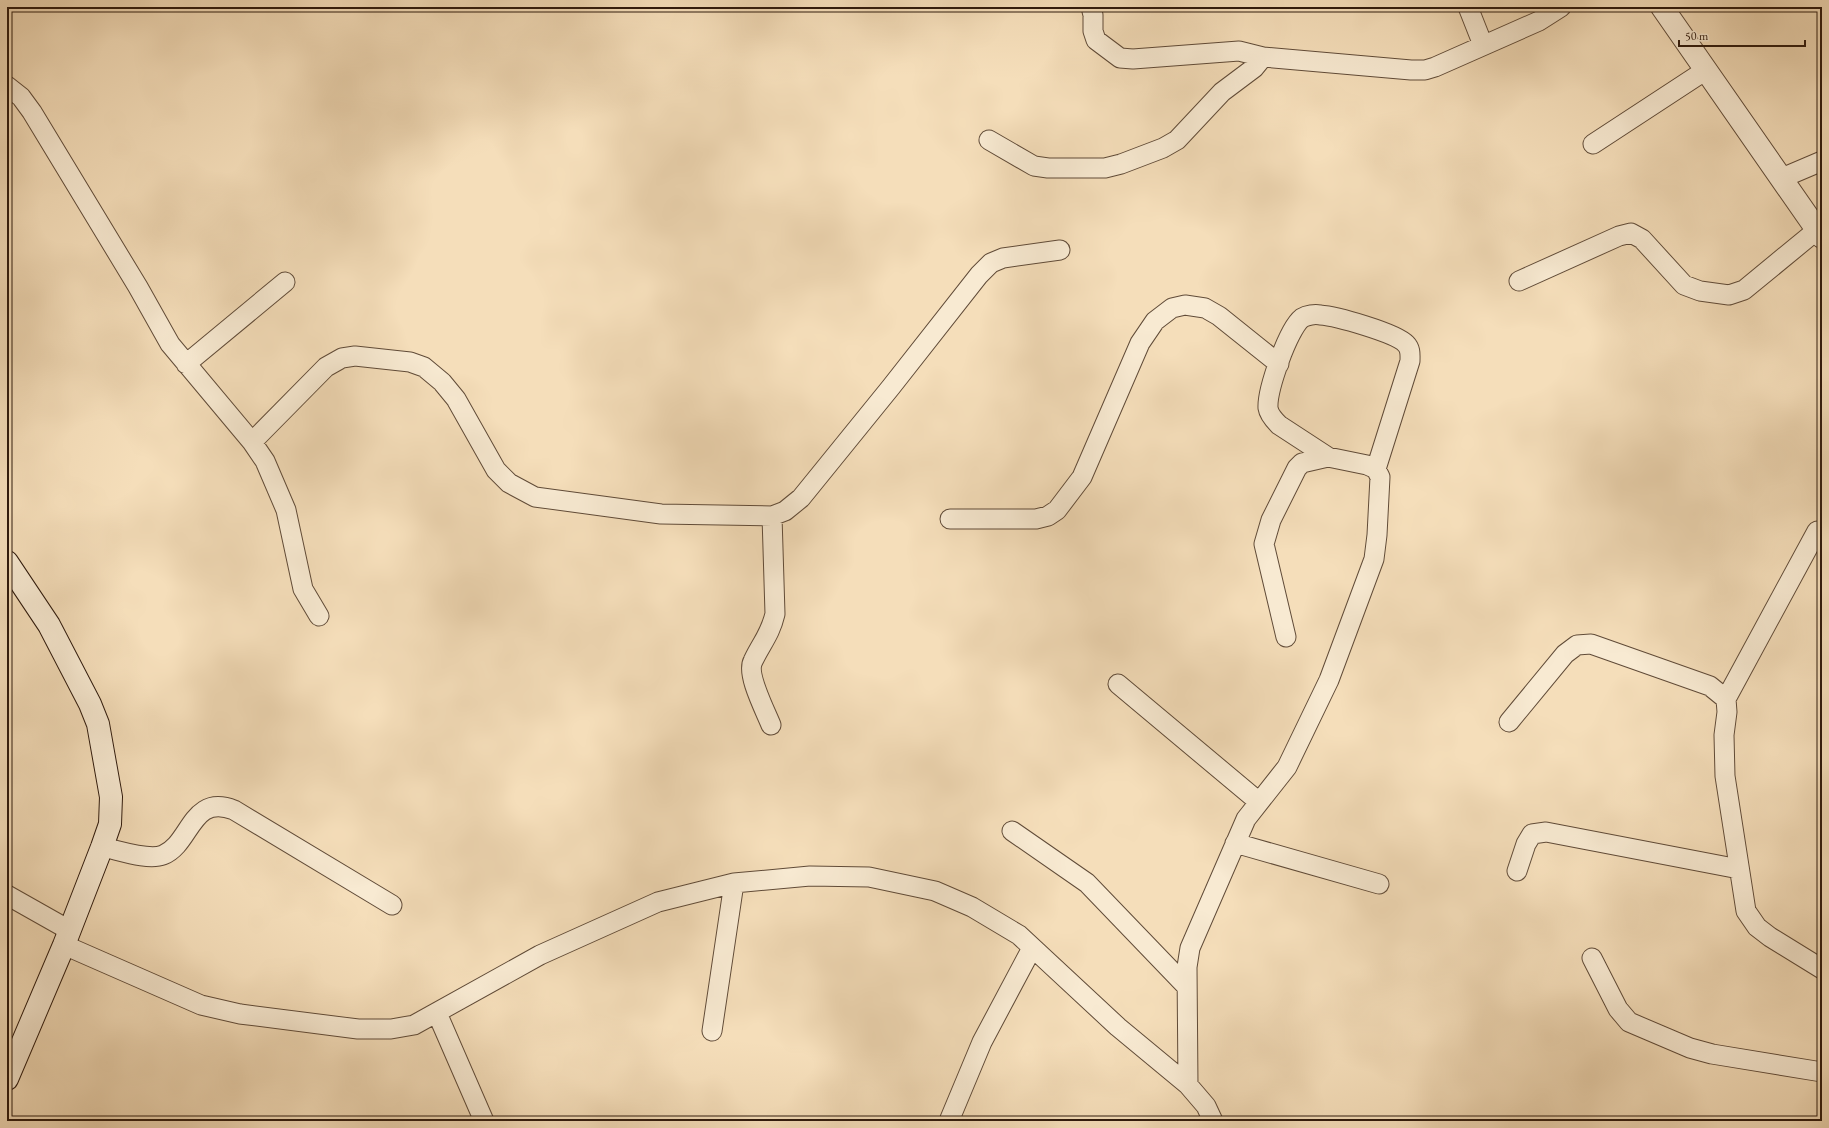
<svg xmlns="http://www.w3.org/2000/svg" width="1829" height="1128" viewBox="0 0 1829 1128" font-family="'EB Garamond',serif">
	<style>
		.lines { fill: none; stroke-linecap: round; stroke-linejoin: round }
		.minor-casing { stroke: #604b38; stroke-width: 21 }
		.tertiary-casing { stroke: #604b38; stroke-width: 24 }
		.secondary-casing { stroke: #2f1a0d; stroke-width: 24 }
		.minor { stroke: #f8ead2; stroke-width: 19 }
		.tertiary { stroke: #f8ead2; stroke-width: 22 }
		.secondary { stroke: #f8ead2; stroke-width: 22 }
	</style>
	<rect width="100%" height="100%" fill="#f5deba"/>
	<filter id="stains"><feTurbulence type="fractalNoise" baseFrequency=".005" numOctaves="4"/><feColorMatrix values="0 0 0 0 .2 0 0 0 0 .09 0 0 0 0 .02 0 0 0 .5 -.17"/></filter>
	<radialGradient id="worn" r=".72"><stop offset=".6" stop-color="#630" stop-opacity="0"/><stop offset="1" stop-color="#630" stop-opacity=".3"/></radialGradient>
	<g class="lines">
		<g class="minor-casing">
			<path id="minor" d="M1091,7l2,8v16l3,9 24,18 13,1 106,-8 24,6 148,13h14l10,-3 104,-46 22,-14
				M1468,7l15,38
				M7,86l14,11 11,15 106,175 32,57 82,98 13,19 21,49 17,79 16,27
				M989,140l45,26 14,2h57l16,-4 42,-16 14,-8 45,-48 32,-24 9,-11
				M1593,144l113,-74
				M1782,178l40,-17
				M1519,281l100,-45 12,-3 11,6 42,46 16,6 29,4 15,-5 73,-60
				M186,364l99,-82
				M252,442l74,-75 16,-9 13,-2 55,6 14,5 18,15 14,17 40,71 13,13 26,14 126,17 111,2 13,-5 16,-13 90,-111 88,-112 12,-12 12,-5 57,-8
				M1328,457l-49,-32c-4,-4 -10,-10 -11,-17 -1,-18 20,-79 34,-90 5,-3 13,-4 18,-3 16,1 76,18 86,29 5,5 4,11 4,17l-34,108
				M950,519h86l12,-3 9,-6 25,-33 58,-134 15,-22 17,-13 13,-3 20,3 14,8 60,48
				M1118,684l141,118
				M1726,699l91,-168
				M1509,722l56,-68 12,-9 14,-1 119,42 16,13 1,13 -3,23 1,41 21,135 11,16 13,10 52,32
				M771,725c-6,-15 -25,-51 -18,-64 9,-19 17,-26 22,-47l-3,-98
				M1012,831l75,52 100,104
				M1235,843l144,41
				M102,847c16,3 46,14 61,8 28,-11 28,-62 71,-45l158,95
				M1517,871l9,-27 6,-10 14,-2 193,37
				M7,895l62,35
				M64,945l137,60 39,9 118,15h33l23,-4 126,-70 118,-53 76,-19 76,-7 59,1 66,14 37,16 47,28 99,92 70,58 18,21 7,15
				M1592,958l26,51 11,13 61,26 22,6 110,18
				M437,1013l47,108
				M712,1031l22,-148
				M1188,1085l-1,-118 3,-19 56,-129 41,-52 42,-87 45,-121 3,-24 3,-58 -4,-8 -9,-4 -39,-8 -26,6 -5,5 -26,52 -7,24 22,93
				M949,1121l33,-79 50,-94"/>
		</g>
		<g class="tertiary-casing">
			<path id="tertiary" d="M1662,7l160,230"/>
		</g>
		<g class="secondary-casing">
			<path id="secondary" d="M7,562l42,63 41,79 8,20 13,73 -1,27 -8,23 -38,98 -57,134"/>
		</g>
		<use href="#minor" class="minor"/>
		<use href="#tertiary" class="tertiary"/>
		<use href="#secondary" class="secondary"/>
	</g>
	<rect width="1829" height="1128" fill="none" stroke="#f5deba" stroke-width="24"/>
	<rect x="8" y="8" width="1813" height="1112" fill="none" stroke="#2f1a0d" stroke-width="2"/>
	<rect x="12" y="12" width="1805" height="1104" fill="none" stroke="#2f1a0d"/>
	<path d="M1679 40v6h126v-6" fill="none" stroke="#2f1a0d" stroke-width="2"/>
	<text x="1685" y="40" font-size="12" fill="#2f1a0d" stroke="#f8ead2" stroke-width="3" paint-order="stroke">50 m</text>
	<rect width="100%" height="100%" filter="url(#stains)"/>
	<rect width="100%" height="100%" fill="url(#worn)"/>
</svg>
